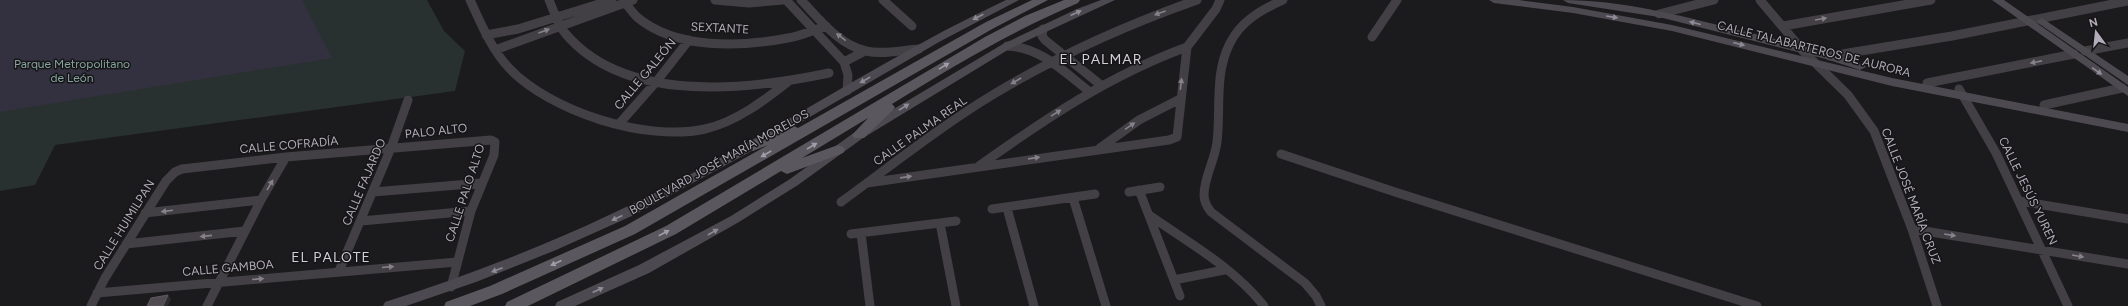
<svg xmlns="http://www.w3.org/2000/svg" width="2128" height="306" viewBox="0 0 2128 306" font-family="Figtree,sans-serif">
	<style>
		.green { fill: #283130 }
		.water { fill: #33303f }
		.lines { fill: none; stroke-linecap: round; stroke-linejoin: round }
		.street { stroke: #434045; stroke-width: 9 }
		.secondary { fill: #4d4950; fill-rule: evenodd }
		.primary { fill: #5b575f; fill-rule: evenodd }
		.shaded-wall { fill: #2e2b2f }
		.building { fill: #4f4b51; stroke: #5e5a61 }
		.oneway { fill: #8f8a95 }
		.oneway2 { fill: #86818b }
		.oneway3 { fill: #a19ca8 }
		.labels { text-anchor: middle; dominant-baseline: central; stroke-width: 3; stroke-linejoin: round; paint-order: stroke }
		.street-label { font-size: 12px; fill: #b3adba; stroke: #161517 }
		.park-label { font-size: 12px; fill: #86a49e; stroke: #161517 }
		.quarter-label { font-size: 14px; letter-spacing: 1px; fill: #d2ced7; stroke: #161517 }
	</style>
	<rect width="100%" height="100%" fill="#1b1a1c"/>
	<path class="green" d="M0,0h427l17,31 21,20 -10,40 -400,54 -20,40 -35,6z"/>
	<path class="water" d="M0,0h302l30,58 -332,54z"/>
	<g class="lines">
		<path class="street" d="M470,0c11,23 21,49 39,68 42,44 137,74 196,61 31,-7 60,-29 84,-48
			M549,0c5,11 8,24 16,33 60,72 183,57 264,40
			M623,0c4,5 9,12 14,17 39,33 104,30 151,21 13,-2 25,-8 38,-12
			M715,0l34,3 34,-3
			M786,0l58,62 4,13 -1,16
			M801,0c18,19 38,45 65,51 17,4 36,-1 53,-2
			M883,0l29,26
			M1283,0c-22,10 -42,21 -53,43 -16,31 -9,66 -13,99 -2,18 -13,35 -13,53 0,7 3,12 7,17l94,71 11,13 5,10
			M1760,0l43,51 45,44 26,36 38,98 25,77
			M1659,14l55,-14
			M1783,26l148,-26
			M1043,29l-1,7 3,4 57,46
			M486,35l32,-6 94,-29
			M1372,37l25,-37
			M1007,46c34,1 57,26 83,46
			M495,50l138,-50
			M2085,51l43,-8
			M1830,56l122,-20 176,-35
			M844,62l21,-11
			M1927,83l147,-29
			M1959,89l37,64 72,153
			M2044,105l78,-17
			M619,124l37,-42 33,-42
			M1100,148l39,-28 41,-21
			M1281,154l117,39 359,113
			M979,166c66,-47 131,-91 208,-119
			M867,183l302,-43 8,-3 10,-90 29,-38 4,-9
			M1139,190l41,106
			M373,192l109,-9
			M1129,192l31,-5
			M1073,198l33,108
			M2019,201l109,18
			M841,202c51,-37 100,-76 153,-108 65,-39 132,-69 203,-94
			M1007,208l27,98
			M992,209l103,-15
			M145,213l116,-13
			M1149,215c39,27 85,53 115,91
			M361,221l110,-10
			M940,223l16,83
			M1912,229l216,35
			M861,233l9,73
			M851,234l105,-13
			M126,244l119,-13
			M339,271l52,-123 17,-48
			M1174,280l50,-10
			M97,293l360,-31
			M91,306l14,-28 61,-97 9,-9 7,-3 104,-12 205,-17 4,2 -1,13 -23,56 -20,76
			M207,306l54,-106 25,-43"/>
		<path class="secondary" d="M1006,0h13l-80,42 -191,111 -114,62 -78,35 -80,32 -70,24h-23l2,-4c110,-35 215,-78 317,-134 102,-55 199,-119 304,-168z
			M1101,0h14l-104,48 -148,90 -65,47 -59,37 -90,51 -74,33h-20l2,-4 82,-37 92,-49 59,-37 65,-47 148,-88 74,-35z
			M1489,0h30l54,7 99,18 220,53 236,46v8l-236,-46 -220,-55 -99,-18 -79,-10z
			M1563,0c58,0 115,15 171,29 44,11 88,20 130,36l2,2 -6,3 -34,-11 -167,-42 -91,-14z
			M1992,0h12l124,87v9z
			M2042,18l86,58v9l-90,-62 -1,-2z"/>
		<path class="primary" d="M1032,0h16l-54,28 -359,206 -133,60 -32,12h-26l2,-4 44,-16 135,-60 143,-81 -15,6 -5,-2 -2,-3 2,-3 39,-16 5,-2 6,3 188,-106z
			M1064,0h16l-2,3c-66,28 -124,63 -186,101l3,3 -2,3 -29,28h-10l-2,-3 16,-17 -66,40 36,-13 5,2 2,3 -2,3 -56,21 -6,-3 -105,63 -148,72h-23l2,-4 159,-76 319,-189 40,-21z"/>
	</g>
	<path class="shaded-wall" d="M168,295l3,4 -3,7h-5z"/>
	<path class="building" d="M168,295l-5,11h-16l4,-8z"/>
	<defs><path id="oneway-solid" d="M-6-.8H1V-3.2L6.5 0L1 3.2V.8H-6Z"/></defs>
	<g class="oneway">
		<use href="#oneway-solid" transform="translate(1076 13) rotate(-24)"/>
		<use href="#oneway-solid" transform="translate(978 17) rotate(153)"/>
		<use href="#oneway-solid" transform="translate(1612 17) rotate(9)"/>
		<use href="#oneway-solid" transform="translate(1695 23) rotate(-166)"/>
		<use href="#oneway-solid" transform="translate(1739 44) rotate(14)"/>
		<use href="#oneway-solid" transform="translate(2097 71) rotate(35)"/>
		<use href="#oneway-solid" transform="translate(865 80) rotate(150)"/>
		<use href="#oneway-solid" transform="translate(904 107) rotate(-32)"/>
		<use href="#oneway-solid" transform="translate(617 218) rotate(155)"/>
		<use href="#oneway-solid" transform="translate(713 232) rotate(-30)"/>
		<use href="#oneway-solid" transform="translate(497 270) rotate(159)"/>
		<use href="#oneway-solid" transform="translate(598 290) rotate(-25)"/>
	</g>
	<g class="oneway2">
		<use href="#oneway-solid" transform="translate(1160 13) rotate(160)"/>
		<use href="#oneway-solid" transform="translate(1821 19) rotate(-10)"/>
		<use href="#oneway-solid" transform="translate(544 31) rotate(-20)"/>
		<use href="#oneway-solid" transform="translate(841 37) rotate(-143)"/>
		<use href="#oneway-solid" transform="translate(2036 62) rotate(169)"/>
		<use href="#oneway-solid" transform="translate(1016 81) rotate(150)"/>
		<use href="#oneway-solid" transform="translate(1181 84) rotate(-83)"/>
		<use href="#oneway-solid" transform="translate(1056 113) rotate(-32)"/>
		<use href="#oneway-solid" transform="translate(1130 126) rotate(-35)"/>
		<use href="#oneway-solid" transform="translate(1034 158) rotate(-8)"/>
		<use href="#oneway-solid" transform="translate(906 177) rotate(-8)"/>
		<use href="#oneway-solid" transform="translate(270 185) rotate(-60)"/>
		<use href="#oneway-solid" transform="translate(167 211) rotate(173)"/>
		<use href="#oneway-solid" transform="translate(1950 235) rotate(9)"/>
		<use href="#oneway-solid" transform="translate(206 236) rotate(174)"/>
		<use href="#oneway-solid" transform="translate(2078 256) rotate(10)"/>
		<use href="#oneway-solid" transform="translate(388 267) rotate(-5)"/>
		<use href="#oneway-solid" transform="translate(258 279) rotate(-5)"/>
	</g>
	<g class="oneway3">
		<use href="#oneway-solid" transform="translate(944 66) rotate(-31)"/>
		<use href="#oneway-solid" transform="translate(812 146) rotate(-31)"/>
		<use href="#oneway-solid" transform="translate(766 154) rotate(150)"/>
		<use href="#oneway-solid" transform="translate(664 233) rotate(-28)"/>
		<use href="#oneway-solid" transform="translate(556 263) rotate(156)"/>
	</g>
	<g class="labels">
		<g class="street-label">
			<text transform="translate(720 28) rotate(3)">SEXTANTE</text>
			<text transform="translate(1814 49) rotate(14)">CALLE TALABARTEROS DE AURORA</text>
			<text transform="translate(645 74) rotate(-50)">CALLE GALEÓN</text>
			<text transform="translate(436 131) rotate(-6)">PALO ALTO</text>
			<text transform="translate(920 131) rotate(-35)">CALLE PALMA REAL</text>
			<text transform="translate(289 145) rotate(-5)">CALLE COFRADÍA</text>
			<text transform="translate(719 162) rotate(-29)">BOULEVARD JOSÉ MARÍA MORELOS</text>
			<text transform="translate(364 182) rotate(-67)">CALLE FAJARDO</text>
			<text transform="translate(2028 191) rotate(64)">CALLE JESÚS YUREN</text>
			<text transform="translate(465 193) rotate(-72)">CALLE PALO ALTO</text>
			<text transform="translate(1911 196) rotate(69)">CALLE JOSÉ MARÍA CRUZ</text>
			<text transform="translate(124 225) rotate(-58)">CALLE HUIMILPAN</text>
			<text transform="translate(228 268) rotate(-5)">CALLE GAMBOA</text>
		</g>
		<g class="park-label">
			<text x="72" y="64">Parque Metropolitano<tspan x="72" dy="14">de León</tspan></text>
		</g>
		<g class="quarter-label">
			<text x="1101" y="59">EL PALMAR</text>
			<text x="331" y="257">EL PALOTE</text>
		</g>
	</g>
	<g transform="translate(2096 32) rotate(345)" stroke="#161517" stroke-width="3" paint-order="stroke">
	<path d="M0-3L7 15L0 10L-7 15Z" fill="#b3adba"/>
	<text y="-6" font-size="11" font-weight="bold" text-anchor="middle" fill="#b3adba">N</text>
	</g>
</svg>
